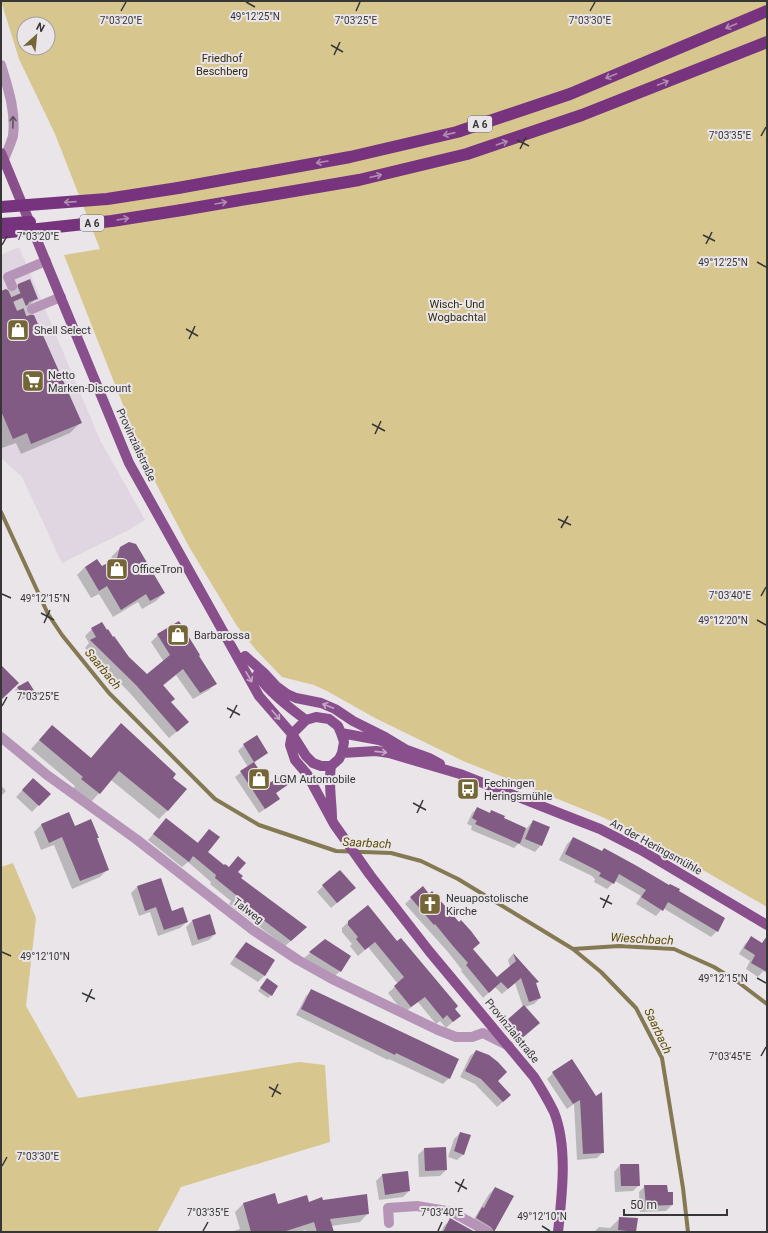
<svg xmlns="http://www.w3.org/2000/svg" width="768" height="1233" viewBox="0 0 768 1233" font-family="Roboto,sans-serif">
	<style>
		.built { fill: #e0d6e1 }
		.green { fill: #d7c78e; fill-rule: evenodd }
		.shadow { fill: #0003 }
		.lines { fill: none; stroke-linecap: round; stroke-linejoin: round }
		.stream { stroke: #847952; stroke-width: 4 }
		.building { fill: #815b83 }
		.minor-tunnel { stroke: #c5c2c5; stroke-width: 10; stroke-dasharray: 10 5; stroke-linecap: butt }
		.minor { stroke: #b594b7; stroke-width: 10 }
		.major { stroke: #894e8c; stroke-width: 10 }
		.highway { stroke: #77337d; stroke-width: 12 }
		.highway-bridge { stroke: #77337d; stroke-width: 12 }
		.oneway { stroke: #b08cb3 }
		.oneway2 { stroke: #5d525d }
		.oneway3 { stroke: #c3a9c4 }
		.ticks { fill: none; stroke: #373637; stroke-width: 1.5 }
		.labels { text-anchor: middle; dominant-baseline: central; stroke-width: 4; stroke-linejoin: round; paint-order: stroke }
		.shield { fill: #e9e5e9; stroke: #6c6a6c; stroke-width: 1 }
		.shield-label { font-size: 10px; font-weight: bold; fill: #373637 }
		.park-label { font-size: 11px; fill: #322b10; stroke: #e9e5e9 }
		.poi-label { font-size: 11px; fill: #373637; stroke: #e9e5e9; text-anchor: start }
		.street-label { font-size: 11px; fill: #373637; stroke: #e9e5e9 }
		.water-label { font-size: 12px; font-style: italic; fill: #5e4d04; stroke: #e9e5e9 }
		.ticks-label { font-size: 10px; text-anchor: middle; fill: #373637; stroke: #e9e5e9; stroke-width: 4; stroke-linejoin: round; paint-order: stroke }
	</style>
	<rect width="100%" height="100%" fill="#e9e5e9"/>
	<path class="built" d="M19,247l81,193 45,80 -16,10 -67,33 -40,-86 -21,-19v-203z"/>
	<path class="green" d="M1,1h766v906l-99,-57 -44,-23 -24,-11 -137,-55 -88,-43 -48,-27 -13,-6 -32,-8 -26,-27 -19,-24 -49,-81 -41,-79 -83,-211 36,-6 -45,-115 -36,-75zM24,24h24v24h-24z
		M13,863l23,55 -10,88 52,92 221,-36 26,3 5,77 -149,45 -24,45h-156v-365z"/>
	<path class="shadow" d="M19,285l18,13 -12,11 56,113 -11,11 -49,21 -5,-11 -14,5 -1,-3v-153l9,1z
		M121,547l43,46 -8,8 -14,8 -4,-7 -25,15 -14,-23 -8,4 -14,-23 8,-8 17,1 8,-5 2,-7z
		M178,622l38,61 -7,7 -16,9 -17,-24 -13,11 18,42 -12,10 -40,-46 -44,-44 4,-5 -4,-7 7,-7 36,29 19,18 17,-14 -13,-20 7,-7z
		M18,687l16,5 -13,8 -6,-10z
		M52,726l39,32 21,-25 60,45 -4,32 -9,9 -48,-39 -20,22 -18,-14 2,-2 -44,-37z
		M244,745l23,8 -13,10 14,22 20,-1 -13,10 3,5 -5,5 -14,9 -24,-36 13,-10 -10,-16z
		M1,785l5,6 -5,5z
		M27,785l22,9 -17,18 -16,-15z
		M477,808l49,21 7,-8 8,24 -6,7 -15,-7 1,-4 -7,7 -43,-18 1,-4 -5,-2 5,-11z
		M42,824l32,4 24,9 -2,2 12,30 -8,8 -28,12 -18,-44 -13,5 -7,-18z
		M161,825l36,18 12,-13 -2,22 17,15 13,6 3,5 66,50 -21,18 -56,-42 2,-3 -21,-17 1,-2 -23,-20 -6,5 -34,-27z
		M573,838l105,54 39,39 -6,6 -48,-29 -7,8 -20,-12 5,-8 -26,-15 -8,8 -13,-7 1,-3 -3,-3 -33,-16 8,-16z
		M323,886l25,8 -17,14 -14,-16z
		M137,887l34,25 16,10 -7,6 -22,8 -8,-24 -11,4 -8,-23z
		M411,898l61,52 25,28 13,-11 -2,-7 5,-6 24,28 -2,2 5,14 -6,6 -9,3 8,22 -17,14 -15,-16 22,-20 -8,-24 -13,11 -7,-7 -12,11 -22,-27 1,-1 -14,-18 -43,-48z
		M192,921l23,13 -6,6 -17,6 -6,-19z
		M349,921l48,21 62,74 -13,12 -6,-7 -4,3 -18,-22 -14,11 -16,-20 10,-9 -30,-37 -10,9 -8,-10 2,-2 -10,-12v-4z
		M751,938l16,9v26l-4,-2 -5,6 -12,-8 4,-8 -11,-7 6,-10z
		M325,941l15,30 -6,6 -30,-19z
		M246,943l28,18 -10,15 -6,6 -28,-18 10,-15z
		M267,980l4,15 -3,3 -10,-7z
		M312,990l137,88 -6,6 -54,-25 -1,1 -92,-45 10,-19z
		M476,1051l21,30 7,20 -7,6 -22,-23 -15,-7 10,-21z
		M553,1073l43,24 7,55 -6,6 -20,2 -3,-56 -7,5 -20,-30z
		M460,1133l4,21 -7,6 -9,-3 6,-18z
		M424,1149l22,21 -6,6 -21,1 -1,-22z
		M620,1165l19,20 -6,6 -18,1 -1,-20z
		M382,1175l27,16 -6,6 -24,3 -3,-19z
		M645,1186l22,7 5,12 -6,6 -26,1 -1,-20z
		M495,1188l1,40 -4,4 -21,-8 18,-30z
		M274,1194l3,11 46,-4 45,12 -8,9 -29,4 2,6h-27v-2l-7,2h-68l9,-3 -5,-17 8,-8z
		M620,1218l15,13 -41,1 5,-5 11,1z
		M450,1220l23,12h-32l3,-6z"/>
	<g class="lines">
		<path class="stream" d="M1,512l47,102 14,21 47,58 106,106 44,26 77,26 55,2 30,8 37,18 115,70 28,23 35,36 26,50 21,130 5,44
			M573,949l46,-3 55,3 40,18 24,15 29,22"/>
	</g>
	<path class="building" d="M30,279l8,20 -9,3 -3,6v3l2,3 6,1 48,108 -51,21 -4,-11 -14,6 -12,-28v-120l5,-2 5,3h3l3,-3 1,-5z
		M129,542l7,2 29,49 -15,8 -4,-7 -25,16 -14,-24 -8,5 -14,-24 12,-8 5,7 15,-8 3,-11z
		M179,621l21,34 -1,1 18,28 -17,9 -17,-24 -20,16 12,14 -4,3 18,20 -12,10 -41,-47 -46,-45 6,-3 -5,-9 11,-6 5,8 1,-1 5,8 1,-1 15,21 18,17 23,-19 -13,-21z
		M1,665l18,18 -18,17z
		M28,681l7,11 -10,6 -8,-11z
		M121,723l55,51 -3,4 14,11 -19,22 -49,-40 -19,23 -19,-15 2,-2 -44,-37 13,-15 39,33z
		M257,735l11,18 -14,9 -11,-18z
		M254,762l14,22 15,-10 6,10 -13,9 4,6 -15,10 -25,-38z
		M33,778l18,16 -12,12 -17,-16z
		M477,807l13,6 1,-3 14,6 -1,2 22,10 -6,16 -45,-20 2,-3 -5,-3z
		M69,812l6,14 16,-7 8,19h-2l12,32 -29,11 -18,-44 -13,6 -8,-19z
		M166,818l32,25 11,-14 11,8 -12,15 16,13 1,-1 4,3 9,-11 8,7 -8,9 5,4 -2,2 66,49 -16,14 -57,-43 2,-3 -21,-17 1,-3 -23,-19 -4,6 -36,-28z
		M533,820l17,7 -8,19 -17,-7z
		M573,837l29,14 2,-3 33,18 32,19 1,-1 10,5 -1,2 46,27 -7,14 -50,-30 -5,9 -22,-14 5,-7 -27,-16 -5,10 -15,-8 2,-3 -3,-2 -33,-17z
		M340,870l16,18 -19,15 -15,-18z
		M161,878l11,33 11,-4 5,15 -24,8 -8,-23 -11,4 -8,-25z
		M423,886l6,8 3,-3 27,31 2,-2 10,11 9,12 -7,6 24,28 19,-16 -3,-8 26,29 -3,1 5,15 -12,4 -8,-24 -13,11 -7,-7 -12,11 -23,-28 2,-2 -15,-17 -18,-22 -1,1 -24,-28z
		M368,905l29,36 4,-3 57,68 -3,3 6,7 -8,6 -6,-7 -4,4 -18,-22 -14,10 -17,-21 10,-9 -29,-35 -10,8 -9,-11 2,-2 -10,-12v-4z
		M210,914l6,20 -18,6 -6,-20z
		M751,936l11,7 5,-7v36l-16,-9 4,-8 -11,-7z
		M325,939l26,17 -10,16 -32,-20z
		M246,942l29,18 -10,16 -30,-19z
		M267,978l11,8 -6,10 -12,-8z
		M311,989l148,70 -9,20 -54,-26 -1,2 -94,-46z
		M524,1005l16,18 -18,15 -15,-18z
		M476,1050l13,5 9,7 9,10 -9,9 13,14 -8,7 -22,-23 -16,-8z
		M572,1059l24,37 6,-4 2,61 -21,1 -3,-54 -7,4 -21,-32z
		M460,1132l11,3 -7,20 -10,-4z
		M446,1147l1,23 -22,1 -1,-23z
		M620,1164h19l1,22h-19z
		M408,1171l2,20 -25,4 -3,-21z
		M644,1185h23l1,7h5v13l-27,1z
		M495,1187l19,9 -20,36 -3,-5 -15,-9 6,-11 2,1z
		M275,1193l3,11 29,-9 2,7 13,-5 1,3 44,-6 2,20 -39,5 4,13h-17l-3,-10 -31,10h-32l-8,-29z
		M619,1217l19,1 -2,14 -18,-2z
		M450,1218l25,14h-32z"/>
	<g class="lines">
		<path class="minor-tunnel" d="M12,286l11,26 9,-3"/>
		<path class="minor" d="M1,65c7,23 15,46 12,71 -2,7 -6,16 -9,23
			M12,286l-4,-9 38,-16
			M32,309l29,-12
			M1,737l46,38 89,64 117,91 45,30 34,19 106,51 18,7h16l11,-4 26,13
			M389,1223l-1,-15 29,-2 35,6 36,20"/>
		<path class="major" d="M1,153l128,310 130,233 33,38 14,22 7,7 8,3h10l8,-7 3,-6 2,-11 -3,-9 -3,-7 -9,-7 -13,-2 -10,3 -14,14 -2,11 5,15 12,14 27,50 36,51 59,76 105,126c7,11 14,23 20,35 14,35 8,83 4,120
			M245,656l19,17 12,13 11,8 9,4 25,5 14,6 18,12 32,16 20,12
			M257,675c13,18 31,32 49,45
			M341,733l38,7 50,18 11,6
			M342,753l34,-2 13,2 71,21 99,39 41,16 41,21 126,75
			M331,766c-3,18 1,35 1,53"/>
		<path class="highway" d="M178,188l172,-31 107,-25 113,-38 197,-83
			M182,210l177,-30 108,-26 115,-39 185,-73
			M1,224l29,-2"/>
		<path class="highway-bridge" d="M1,207l106,-8 71,-11
			M1,233l111,-12 70,-11"/>
	</g>
	<defs><path id="oneway-shaft" d="M-6 0H5M1.5-3L5.5 0L1.5 3" fill="none" stroke-width="1.6" stroke-linecap="round" stroke-linejoin="round"/></defs>
	<g class="oneway">
		<use href="#oneway-shaft" transform="translate(731 26) rotate(157)"/>
		<use href="#oneway-shaft" transform="translate(611 76) rotate(157)"/>
		<use href="#oneway-shaft" transform="translate(663 83) rotate(-22)"/>
		<use href="#oneway-shaft" transform="translate(449 134) rotate(167)"/>
		<use href="#oneway-shaft" transform="translate(502 143) rotate(-19)"/>
		<use href="#oneway-shaft" transform="translate(322 162) rotate(170)"/>
		<use href="#oneway-shaft" transform="translate(376 176) rotate(-13)"/>
		<use href="#oneway-shaft" transform="translate(70 202) rotate(176)"/>
		<use href="#oneway-shaft" transform="translate(221 203) rotate(-10)"/>
		<use href="#oneway-shaft" transform="translate(123 219) rotate(-9)"/>
	</g>
	<use class="oneway2" href="#oneway-shaft" transform="translate(13 122) rotate(-88)"/>
	<g class="oneway3">
		<use href="#oneway-shaft" transform="translate(249 677) rotate(60)"/>
		<use href="#oneway-shaft" transform="translate(328 706) rotate(-158)"/>
		<use href="#oneway-shaft" transform="translate(276 715) rotate(50)"/>
		<use href="#oneway-shaft" transform="translate(381 752) rotate(6)"/>
	</g>
	<path class="ticks" d="M246,2l9,5M121,11l5,-9M356,11l4,-9M590,11l5,-9M331,45l12,7M334,55l6,-13M761,136l5,-9M517,140l12,6M520,149l6,-12M703,235l12,6M706,244l6,-12M2,245l5,-9M757,262l9,5M186,329l12,7M189,339l6,-13M372,424l13,7M375,434l6,-13M558,519l13,6M561,528l7,-12M2,594l9,4M761,596l5,-9M41,613l13,7M757,620l9,5M44,623l6,-13M2,706l5,-9M227,708l13,7M230,718l7,-13M413,803l13,7M417,813l6,-13M600,898l12,6M603,908l6,-13M2,952l9,4M757,978l9,5M82,993l13,6M86,1002l6,-13M761,1056l5,-9M269,1087l12,7M272,1097l6,-13M2,1166l5,-9M455,1182l12,7M458,1192l6,-13M542,1226l8,5M203,1231l5,-9M438,1231l4,-9"/>
	<defs>
		<g id="shop-square" transform="scale(1.15)"><rect x="-9" y="-9" width="18" height="18" rx="4" fill="#756735" stroke="#e9e5e9"/><path d="M-5-2.5h2.3a2.7 3.5 0 0 1 5.4 0H5L5.5 6h-11ZM-1.5-2.5h3a1.5 2.3 0 0 0-3 0Z" fill="#fff"/></g>
		<g id="supermarket-square" transform="scale(1.15)"><rect x="-9" y="-9" width="18" height="18" rx="4" fill="#756735" stroke="#e9e5e9"/><path d="M-6-5.5h2.5l.6 2H6L4.5 2H-2.5L-4.4-4H-6ZM-1.5 3.2a1.3 1.3 0 1 0 .1 0ZM3 3.2a1.3 1.3 0 1 0 .1 0Z" fill="#fff"/></g>
		<g id="bus-square" transform="scale(1.15)"><rect x="-9" y="-9" width="18" height="18" rx="4" fill="#756735" stroke="#e9e5e9"/><path d="M-5-6H5V4H4V6H2V4H-2V6H-4V4H-5ZM-3.5-4V0h7V-4ZM-3.5 1.2v1.5H-2V1.2ZM2 1.2v1.5H3.5V1.2Z" fill="#fff"/></g>
		<g id="church-square" transform="scale(1.15)"><rect x="-9" y="-9" width="18" height="18" rx="4" fill="#756735" stroke="#e9e5e9"/><path d="M-1.2-6h2.4v3.5h3.3v2.4h-3.3V6h-2.4V-.1h-3.3v-2.4h3.3Z" fill="#fff"/></g>
	</defs>
	<g fill-rule="evenodd">
		<use href="#shop-square" x="18" y="330"/>
		<use href="#supermarket-square" x="33" y="381"/>
		<use href="#shop-square" x="117" y="569"/>
		<use href="#shop-square" x="178" y="635"/>
		<use href="#shop-square" x="259" y="779"/>
		<use href="#bus-square" x="468" y="789"/>
		<use href="#church-square" x="430" y="904"/>
	</g>
	<g class="labels">
		<g class="shield">
			<rect x="468" y="116" width="24" height="16" rx="3"/>
			<rect x="80" y="215" width="24" height="16" rx="3"/>
		</g>
		<g class="shield-label">
			<text x="480" y="124">A 6</text>
			<text x="92" y="223">A 6</text>
		</g>
		<g class="park-label">
			<text x="222" y="58">Friedhof<tspan x="222" dy="13">Beschberg</tspan></text>
			<text x="457" y="304">Wisch- Und<tspan x="457" dy="13">Wogbachtal</tspan></text>
		</g>
		<g class="poi-label">
			<text x="34" y="330">Shell Select</text>
			<text x="48" y="375">Netto<tspan x="48" dy="13">Marken-Discount</tspan></text>
			<text x="132" y="569">OfficeTron</text>
			<text x="194" y="635">Barbarossa</text>
			<text x="274" y="779">LGM Automobile</text>
			<text x="484" y="783">Fechingen<tspan x="484" dy="13">Heringsmühle</tspan></text>
			<text x="446" y="898">Neuapostolische<tspan x="446" dy="13">Kirche</tspan></text>
		</g>
		<g class="street-label">
			<text transform="translate(136 445) rotate(65)">Provinzialstraße</text>
			<text transform="translate(656 847) rotate(29)">An der Heringsmühle</text>
			<text transform="translate(248 911) rotate(37)">Talweg</text>
			<text transform="translate(512 1031) rotate(51)">Provinzialstraße</text>
		</g>
		<g class="water-label">
			<text transform="translate(103 669) rotate(50)">Saarbach</text>
			<text transform="translate(367 843) rotate(3)">Saarbach</text>
			<text transform="translate(642 939) rotate(3)">Wieschbach</text>
			<text transform="translate(658 1031) rotate(65)">Saarbach</text>
		</g>
	</g>
	<g class="ticks-label">
		<text x="255" y="20">49°12'25"N</text>
		<text x="121" y="24">7°03'20"E</text>
		<text x="356" y="24">7°03'25"E</text>
		<text x="590" y="24">7°03'30"E</text>
		<text x="730" y="139">7°03'35"E</text>
		<text x="38" y="240">7°03'20"E</text>
		<text x="723" y="266">49°12'25"N</text>
		<text x="730" y="599">7°03'40"E</text>
		<text x="45" y="602">49°12'15"N</text>
		<text x="723" y="624">49°12'20"N</text>
		<text x="38" y="700">7°03'25"E</text>
		<text x="45" y="960">49°12'10"N</text>
		<text x="723" y="982">49°12'15"N</text>
		<text x="730" y="1060">7°03'45"E</text>
		<text x="38" y="1160">7°03'30"E</text>
		<text x="208" y="1216">7°03'35"E</text>
		<text x="442" y="1216">7°03'40"E</text>
		<text x="542" y="1220">49°12'10"N</text>
	</g>
	<rect width="768" height="1233" fill="none" stroke="#373637" stroke-width="4"/>
	<g transform="translate(36 36) rotate(27)"><circle r="19" fill="#e9e5e9" stroke="#a29fa2"/>
	<path d="M0-3L7 15L0 10L-7 15Z" fill="#756735"/>
	<text y="-6" font-size="11" font-weight="bold" text-anchor="middle" fill="#373637">N</text>
	</g>
	<path d="M624 1209v6h103v-6" fill="none" stroke="#373637" stroke-width="2"/>
	<text x="630" y="1209" font-size="12" fill="#373637" stroke="#e9e5e9" stroke-width="3" paint-order="stroke">50 m</text>
</svg>
